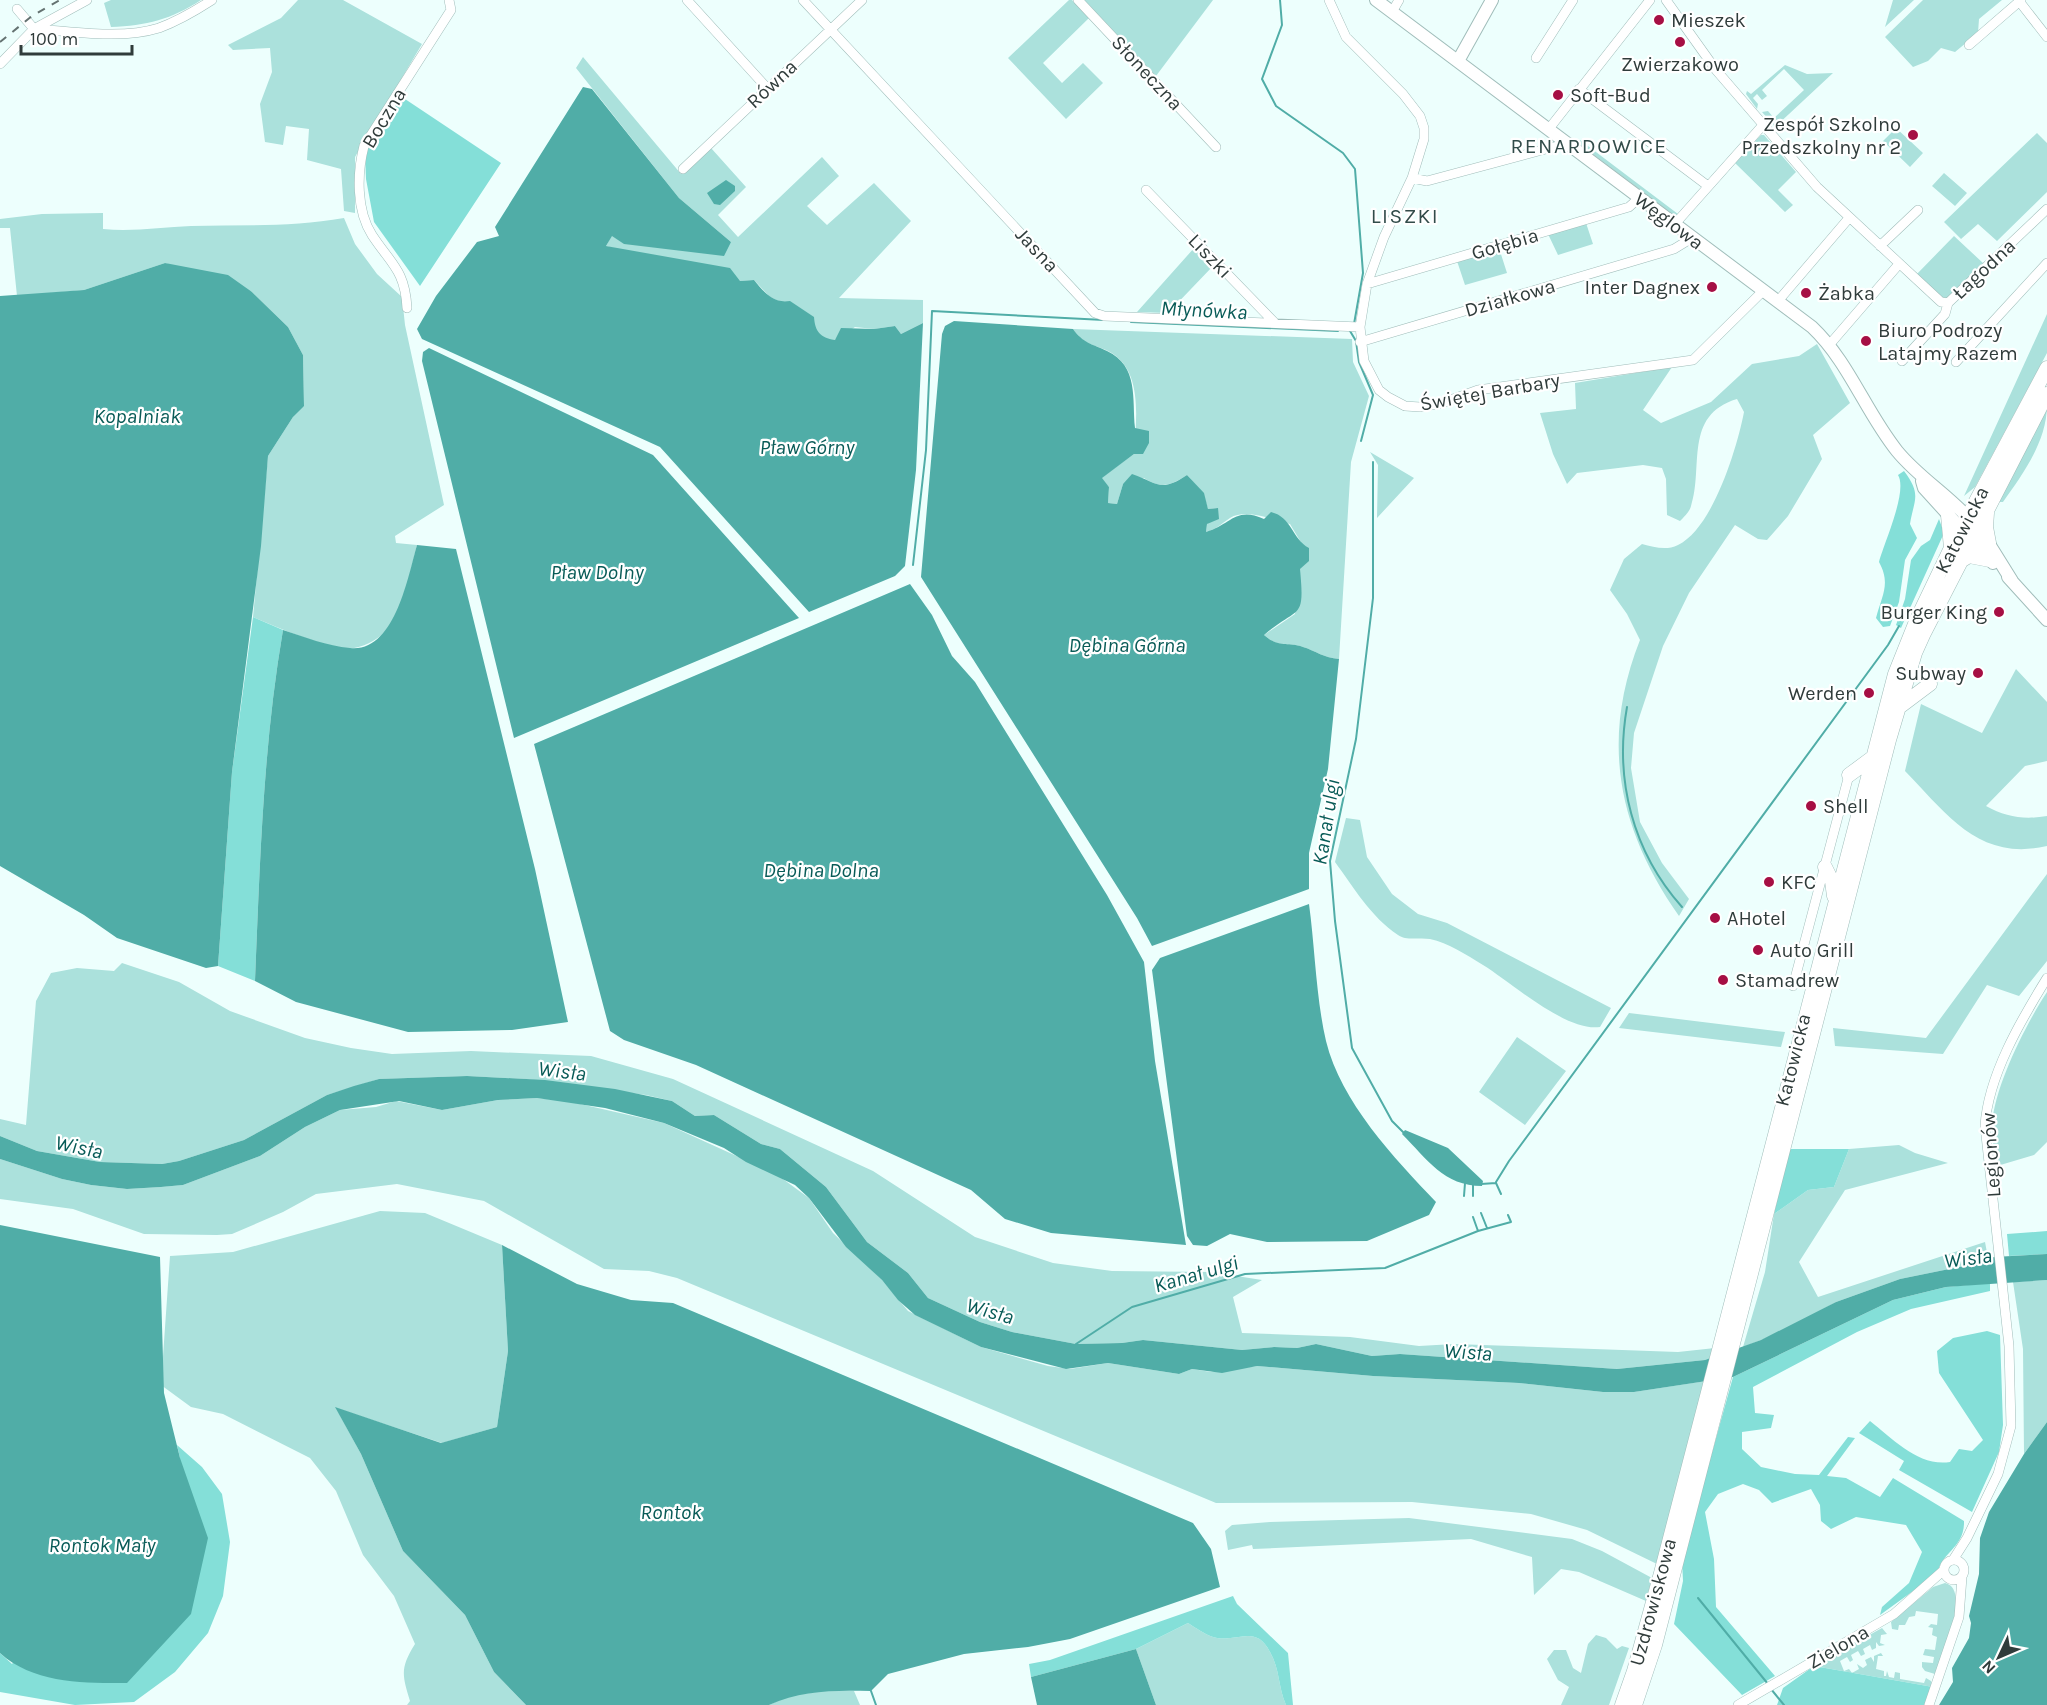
<svg xmlns="http://www.w3.org/2000/svg" width="2047" height="1705" viewBox="0 0 2047 1705" font-family="Karla,sans-serif">
	<style>
		.green { fill: #abe1dc }
		.forest { fill: #84dfd8 }
		.water { fill: #50ada7 }
		.lines { fill: none; stroke-linecap: round; stroke-linejoin: round }
		.stream { stroke: #50ada7; stroke-width: 2 }
		.street-casing { stroke: #a0bdba; stroke-width: 10 }
		.secondary-casing { stroke: #a0bdba; stroke-width: 14 }
		.primary-casing { stroke: #a0bdba; stroke-width: 15 }
		.street { stroke: #fff; stroke-width: 9 }
		.secondary { stroke: #fff; stroke-width: 12 }
		.primary { stroke: #fff; stroke-width: 14 }
		.rail { stroke: #647271; stroke-width: 2; stroke-dasharray: 8 8; stroke-linecap: butt }
		.poi-dot { fill: #a60f44; stroke: #fff; stroke-width: 2 }
		.labels { text-anchor: middle; dominant-baseline: central; stroke-width: 4.5; stroke-linejoin: round; paint-order: stroke }
		.poi-label { font-size: 20px; fill: #303c3b; stroke: #fff; text-anchor: start }
		.street-label { font-size: 20px; fill: #303c3b; stroke: #fff }
		.neighbourhood-label { font-size: 21px; letter-spacing: 1.5px; fill: #324c4a; stroke: #fff }
		.water-label { font-size: 21px; font-style: italic; fill: #085b57; stroke: #fff }
	</style>
	<rect width="100%" height="100%" fill="#edfffd"/>
	<path class="green" d="M111,0h90c-29,19 -55,26 -90,27l-7,-24z
		M298,0h45l79,44 -67,113v56l-11,-2 -3,-42 -34,-9 2,-31 -23,-3 -3,19 -18,-3 -5,-38 12,-32 -2,-24 -37,2 -5,-5 53,-27z
		M1069,0h3l17,18 -46,45 19,20 21,-20 20,20 -37,36 -58,-61z
		M1084,0h129l-57,76z
		M1893,0h21l-29,27z
		M1923,0h79l-23,19 -1,14 -23,19 -14,-4 -13,13 -15,6 -28,-30z
		M583,57l98,117 30,-26 35,39 -28,28 20,22 84,-80 17,19 -32,30 20,19 47,-42 37,38 -72,77 84,2v23l-22,11 -6,-8 -21,3 -19,-2 -20,13 -11,-1 -43,-36 -12,-7 -15,-16 -14,1 -134,-35 6,-11 119,7 -52,-44 -103,-130z
		M1785,65l22,9 26,-1 -58,54 -13,-15 6,-1 6,7 30,-28 -20,-21 -22,21 5,6 -5,4 -5,-6 -4,4 5,6 -1,5 -11,-15 1,-3 4,3z
		M1896,128l27,25 -13,14 -27,-26z
		M2037,133l10,10v49l-50,49 -19,-17 -17,15 -17,-17z
		M1761,135h3l32,37 -18,18 15,15 -8,7 -50,-49z
		M1580,140l98,74 -3,2 -97,-73z
		M1944,173l23,20 -12,13 -23,-20z
		M103,213v16c30,3 59,-2 88,-3 51,-1 102,1 153,-8l11,26 22,30 25,23 3,28 39,180 -49,31 1,7 21,2c-7,27 -12,59 -28,82 -8,11 -23,19 -35,21 -20,4 -80,-22 -101,-31l15,-161 25,-39 11,-12 -1,-50 -15,-28 -36,-35 -87,-29 -81,27 -67,6 -7,-68h-10v-9l42,-5z
		M1586,223l7,21 -35,11 -10,-21z
		M1954,236l29,27 -36,37 -6,-1 -25,-24z
		M1195,247l18,19 -45,47 -31,-1z
		M1499,248l8,25 -42,12 -8,-24z
		M2047,314v39l-72,134 -11,9z
		M1073,329l279,10 1,23 16,34 -18,66 -12,197c-15,-1 -23,-8 -36,-12 -19,-6 -21,3 -39,-12l31,-21 7,-70 -12,-20c-18,-4 -43,-16 -60,-6 -9,6 -13,11 -24,14l1,-8 10,-16 -9,1 -5,-16 -16,-18c-17,11 -26,14 -43,3l-21,6 -6,20 -9,-1 1,-16 -8,-9 33,-24c2,-34 10,-85 -26,-103 -17,-8 -23,-5 -35,-22z
		M1817,344l33,59 -37,32 9,24 -34,57 -21,24 -9,-1 -23,-14 -46,68 -26,53 -29,87 -3,35 9,54 22,41 27,36 -10,17c-61,-87 -79,-175 -39,-276l-13,-26 -17,-24 14,-31 18,-15c12,3 24,7 36,1 35,-17 59,-97 66,-133l-7,-13c-54,16 -33,69 -46,107 -1,5 -7,11 -11,15l-13,-6 -1,-36 -4,-11 -19,-3 -66,8 -10,11 -14,-30 -13,-41 36,-4 -1,-26 97,-16 -29,43 18,13 50,-21 41,-38 47,-8z
		M2047,405c0,36 -24,69 -44,97h-7z
		M1370,452l44,26 -37,40 1,-53z
		M2016,669l31,33v59l-22,5 -39,40c20,11 38,14 61,10v30c-68,16 -100,-32 -142,-75l16,-67 61,29z
		M1346,818l14,2 7,37 25,37 26,20 29,9 164,85 -11,19c-34,5 -88,-44 -117,-62 -16,-10 -35,-22 -53,-26 -10,-2 -24,2 -32,-4 -27,-18 -44,-47 -63,-73z
		M2047,874v87l-28,35 -32,-11 -44,69 -108,-8 -2,-18 93,10z
		M122,963l57,19 51,29 75,27 46,10 41,6 79,-3 120,5 82,23 200,92 102,66 78,26 59,8 99,1 51,8 -29,17 9,36 108,4 69,9 35,-2 224,8 37,-4 -2,10 -8,2 -88,9 -217,-15 -28,2 -56,-12 -19,4 -23,-1 -32,3 -99,-10 -21,3 -46,1 -64,-12 -32,-10 -52,-24 -20,-25 -41,-31 -41,-55 -46,-38 -19,-5 -47,-29 -19,1 -23,-15 -26,-6 -120,-16 -59,-3 -88,3 -52,16 -83,45 -65,21 -17,3 -62,-2 -63,-11 -37,-15v-17l26,6 10,-124 15,-28 26,-5 37,3z
		M2047,992v150l-13,13 -37,11c-2,-14 -6,-29 -5,-42 3,-39 34,-100 55,-132z
		M1629,1013l156,19 -4,15 -162,-19z
		M1517,1037l49,34 -41,54 -46,-33z
		M537,1098l30,3 97,22 112,51 33,24 24,35 49,47 26,31 73,36 67,19 22,3 38,-6 71,11 13,-5 19,3 46,-6 116,10 146,7 84,9h31l72,-11 -49,183 -70,-34 -56,-16 -119,-12 -196,1 -539,-225 -28,-7 -45,-2 -120,-68 -87,-17 -81,10 -33,18 -51,22 -15,1 -73,-1 -71,-25 -73,-10v-40l62,20 29,6 36,4 34,-2 22,-2 77,-29 45,-29 35,-17 36,-3 20,-6 46,9 56,-10z
		M1899,1145l16,8 33,10 -103,27 -46,72 19,35 167,-55 3,16 -24,8 -64,13 -64,23 -54,30 -39,15 22,-75 9,-58 34,-24 26,-3 15,-38z
		M380,1211l45,2 77,32 6,106 -11,76 -55,16 -106,-35 25,46 42,97 62,64 29,57 32,33h-119l3,-4c-8,-26 -10,-33 5,-57l-21,-48 -31,-41 -27,-64 -26,-33 -87,-44 -32,-7 -30,-22 9,-129 63,-4z
		M2047,1280v142l-23,32 -1,-105 -10,-67z
		M1409,1518l163,21 30,12 50,27 -6,23 -67,-29 -18,-3 -27,26 -2,-38 -61,-18 -218,10 -1,-4 -24,5 -3,-19 7,-6 38,-3z
		M1945,1583c27,6 -4,74 -10,91l-10,-3 -3,-4v-5l11,1 1,-6 -11,-2 2,-6 10,1 2,-13 -5,-2 1,-7 -5,-1 3,-3 6,1 1,-11 -22,-3 -1,5 -6,1 -4,8h-6l-1,5 -6,-1 -1,-7 42,-35z
		M1188,1623c8,5 16,11 25,14 24,7 42,-14 57,15 10,17 8,35 16,53h-130l-20,-56z
		M1882,1628l5,6 -6,1 -1,8 5,2 -6,1 -3,-4v6l-4,2 -2,-5 -7,4 2,5 -4,2 -3,-5 -7,4 2,5 -3,2 -3,-5 -7,4 4,10 5,-2 3,4 7,-4 -2,-5 6,4 4,-3 -2,-5 6,-3 3,5v-6l7,-3 2,3h-5l-2,13 8,2v5h2l1,-5 2,6 5,1 1,-6 5,1v6l24,4 2,-5 5,3 2,6 -119,-21z
		M1596,1635l10,3 11,11 5,-3 7,2 -20,57h-48l8,-18 -11,-7 -11,-21 7,-9h12l7,18 8,5 7,-29z
		M823,1691h31l6,14h-91l19,-9z"/>
	<path class="forest" d="M402,97l99,66 -81,123 -46,-64 -8,-43 -1,-26z
		M1904,471c18,24 10,28 6,53l7,14 -12,22 -6,42 -9,24 -7,1 -7,-9c6,-23 15,-34 3,-56 5,-19 29,-71 19,-87z
		M1939,519l5,14 -43,95 -5,-3 9,-26 6,-39 10,-14 9,-6z
		M253,617l30,13c-20,116 -23,233 -28,351l-37,-15 14,-194z
		M1789,1149h60l-15,38 -26,3 -34,24z
		M2047,1231v23l-38,2 -2,-22z
		M1990,1283v8l-79,18 -54,23 -104,55 2,26 19,2 -3,13 -29,4v17l19,18 34,7 24,1 29,-38 7,1 -28,38 19,2 34,19 13,-19 71,43c1,27 -24,32 -26,52l-58,42 2,-8 27,-24 13,-31 -16,-27 -50,-8 -25,12 -10,-8 -1,-16 -9,-16 -39,14 -13,-13 -16,-6 -25,10 -13,18 9,47 2,48 59,69 -33,19 -68,-71 9,-43 -1,-20 51,-184 160,-77 53,-13z
		M1987,1331l13,4 3,90 -4,27 -27,60 -73,-42 5,-9 -45,-28 11,-12c23,18 49,46 80,41l9,-13 13,2 11,-11 -44,-67 -2,-22 16,-13z
		M177,1445l25,22 20,27 8,48 -7,54 -15,37 -33,39 -41,30 -59,3 -75,-13v-39l12,11 168,-206z
		M1233,1596l4,8 51,49 5,52h-7c-8,-18 -6,-36 -16,-53 -15,-29 -33,-8 -57,-15 -9,-3 -17,-9 -25,-14l-52,26 -105,28 -2,-13 21,-4z
		M1814,1666l119,21 -8,18h-148l6,-17z"/>
	<path class="water" d="M583,87l9,2 87,109 52,44 -7,14 -100,-12 -12,-8 -6,10 124,22 10,13 14,-1c10,12 19,24 36,21l24,16c1,14 6,21 21,23l6,-12 33,1 21,-3 6,8 22,-11 -7,147 -11,96 -10,10 -86,36 -149,-165 -238,-108 -5,-10 19,-33 41,-54 22,-6 -4,-9z
		M726,180l9,6v5l-15,14 -6,-1 -7,-11z
		M165,263l63,12 24,17 36,35 15,28 1,51 -11,11 -25,39 -7,90 -29,226 -14,194 -12,2 -89,-30 -33,-23 -84,-49v-570l84,-6z
		M954,321l119,8c10,14 19,15 34,22 32,15 25,48 28,77l14,3v12l-6,11h-9l-32,24 7,9 -1,16 9,1 6,-20 9,-10c26,9 28,19 55,1l17,18 4,16 10,-1 1,11 -12,5 -1,8c25,-7 29,-26 58,-13l7,-7c21,5 21,27 38,36v13l-9,8c5,53 -1,36 -36,66 16,14 22,6 39,12 13,4 21,11 36,12l-11,110 -19,84v36l-157,57 -15,-28 -216,-341 21,-243 3,-8z
		M429,348l224,107 146,163 -285,120 -92,-377 1,-9z
		M417,545l39,4 79,320 33,153 -56,8 -104,2 -112,-30 -41,-21c5,-118 8,-235 28,-351 22,7 44,16 67,18 45,5 58,-72 67,-103z
		M910,584l22,31 20,41 23,26 132,213 37,67 11,99 31,184 -135,-12 -46,-14 -34,-29 -275,-125 -72,-25 -14,-9 -76,-287z
		M1309,904c6,44 7,94 17,137 15,61 68,117 110,161l-7,13 -62,26 -100,1 -37,-8 -23,12 -14,-1 -6,-9 -35,-266 8,-12z
		M467,1076l78,4 70,9 57,12 23,15 19,-1 47,29 19,5 46,38 41,55 41,31 20,25 52,24 32,10 64,12 46,-1 21,-3 99,10 32,-3 23,1 19,-4 56,12 28,-2 217,15 88,-9 56,-20 75,-38 64,-23 64,-13 30,-9 53,-3v26l-101,7 -53,13 -160,77 -99,15h-31l-84,-9 -146,-7 -116,-10 -35,7 -30,-4 -13,5 -71,-11 -42,6 -85,-22 -66,-32 -17,-15 -16,-20 -36,-33 -37,-49 -14,-13 -49,-23 -22,-14 -60,-25 -59,-15 -68,-10 -39,2 -56,10 -43,-9 -59,9 -35,17 -45,29 -77,29 -22,2 -34,2 -36,-4 -29,-6 -62,-20v-23l37,15 63,11 62,2 17,-3 65,-21 83,-45 27,-9 25,-7z
		M1405,1130l43,18 35,33 -1,5c-38,0 -55,-27 -80,-52z
		M0,1225l160,32 4,136 16,65 28,80 -17,76 -64,69c-43,0 -93,1 -127,-30z
		M502,1245l75,39 54,16 42,3 520,220 18,26 9,38 -150,52 -42,8 -64,7 -76,20 -17,17c-36,-1 -69,-1 -102,14h-243l-32,-33 -29,-57 -62,-64 -42,-97 -26,-47 106,36 56,-16 11,-76z
		M2047,1422v283h-108l14,-23 -1,-14 17,-30 2,-15 -2,-7 10,-42 1,-36 9,-26 35,-58z
		M1136,1649l20,56h-119l-6,-28z"/>
	<g class="lines">
		<path class="stream" d="M1280,0l2,25 -20,54 14,27 67,47 12,16 8,104 -9,51
			M1131,322l207,9
			M1350,331l6,10 3,21 14,33 -12,46
			M1373,462v136l-17,141 -26,122 5,60 17,127 40,73 12,12
			M913,565l13,-115 6,-139 172,9
			M1627,707c-13,73 6,145 55,200
			M1496,1182l13,-21 379,-516 11,-19
			M1496,1183l5,11
			M1481,1184l15,-1
			M1473,1185v11
			M1464,1196l1,-13
			M1481,1213l6,15
			M1473,1217l5,14
			M1076,1344l56,-37 113,-33 140,-6 93,-37 33,-9 -3,-7
			M1698,1598l70,86
			M1771,1689l13,16
			M871,1691l5,14"/>
		<g class="street-casing">
			<path id="street" d="M687,0l80,88
				M803,0l292,313 9,3 256,11
				M1078,0l138,147
				M1329,0l17,37 57,57 17,22 4,12v11l-12,39 -28,59 -17,47 -7,43 4,34 15,29 9,7 17,9 15,1 22,-4 36,-13 215,-30 70,-69
				M1666,0l50,70 101,117 124,115 7,1
				M2019,1l28,36
				M17,9l17,20
				M1392,12l7,-12
				M34,29c39,2 86,11 125,-1 19,-7 36,-17 53,-28
				M1969,45l52,-45
				M1536,58l37,-58
				M0,64l34,-35 53,-29
				M1579,89l129,97
				M1548,130l102,-130
				M683,169l179,-169
				M1412,178l15,3 130,-35 6,-5
				M1146,190l128,132
				M1674,225l89,-100
				M1880,246l38,-36
				M1367,284l262,-77 10,-9
				M1778,301l71,-83
				M407,308c-2,-38 -16,-44 -35,-73 -16,-25 -15,-62 -8,-89l87,-136 -2,-10
				M1360,342l314,-93 18,-11
				M1830,344l69,-80
				M1902,361l43,-47 3,-11 99,-94
				M1956,362l91,-99
				M1793,986l56,-211
				M1944 1570a10 10 0 1 1 20 0a10 10 0 1 1-20 0Z
				M1953,1560l14,-22 31,-64 13,-48 -2,-80 -24,-220c3,-50 36,-106 62,-148
				M1738,1705l156,-91 50,-44
				M1929,1705l30,-88 3,-40"/>
		</g>
		<g class="secondary-casing">
			<path id="secondary" d="M1376,0l436,327c37,35 53,84 85,124 23,28 52,44 76,72
				M1458,61l34,-61
				M1922,481l2,7 30,33
				M1967,533l26,30
				M1984,536l28,45
				M2008,577l39,43"/>
		</g>
		<g class="primary-casing">
			<path id="primary" d="M1987,513l-1,14 3,16
				M1948,515l3,33
				M1959,562l10,-6 21,4
				M1898,708l32,-24
				M1849,775l23,-17
				M1825,867l7,14 2,15
				M1622,1705l12,-34 27,-98 234,-899 22,-55 33,-69 97,-182
				M1635,1705l20,-60 234,-905 26,-87 9,-20 123,-239"/>
		</g>
		<use href="#street" class="street"/>
		<use href="#secondary" class="secondary"/>
		<use href="#primary" class="primary"/>
		<path class="rail" d="M0,42l32,-26 28,-16"/>
	</g>
	<g class="poi-dot">
		<circle cx="1659" cy="20" r="6"/>
		<circle cx="1680" cy="42" r="6"/>
		<circle cx="1558" cy="95" r="6"/>
		<circle cx="1913" cy="135" r="6"/>
		<circle cx="1712" cy="287" r="6"/>
		<circle cx="1806" cy="293" r="6"/>
		<circle cx="1866" cy="341" r="6"/>
		<circle cx="1999" cy="612" r="6"/>
		<circle cx="1978" cy="673" r="6"/>
		<circle cx="1869" cy="693" r="6"/>
		<circle cx="1811" cy="806" r="6"/>
		<circle cx="1769" cy="882" r="6"/>
		<circle cx="1715" cy="918" r="6"/>
		<circle cx="1758" cy="950" r="6"/>
		<circle cx="1723" cy="980" r="6"/>
	</g>
	<g class="labels">
		<g class="poi-label">
			<text x="1671" y="20">Mieszek</text>
			<text x="1680" y="64" text-anchor="middle">Zwierzakowo</text>
			<text x="1570" y="95">Soft-Bud</text>
			<text x="1901" y="124" text-anchor="end">Zespół Szkolno<tspan x="1901" dy="23">Przedszkolny nr 2</tspan></text>
			<text x="1700" y="287" text-anchor="end">Inter Dagnex</text>
			<text x="1818" y="293">Żabka</text>
			<text x="1878" y="330">Biuro Podrozy<tspan x="1878" dy="23">Latajmy Razem</tspan></text>
			<text x="1987" y="612" text-anchor="end">Burger King</text>
			<text x="1966" y="673" text-anchor="end">Subway</text>
			<text x="1857" y="693" text-anchor="end">Werden</text>
			<text x="1823" y="806">Shell</text>
			<text x="1781" y="882">KFC</text>
			<text x="1727" y="918">AHotel</text>
			<text x="1770" y="950">Auto Grill</text>
			<text x="1735" y="980">Stamadrew</text>
		</g>
		<g class="street-label">
			<text transform="translate(1147 73) rotate(47)">Słoneczna</text>
			<text transform="translate(772 84) rotate(-43)">Równa</text>
			<text transform="translate(384 118) rotate(-59)">Boczna</text>
			<text transform="translate(1669 221) rotate(37)">Węglowa</text>
			<text transform="translate(1505 244) rotate(-16)">Gołębia</text>
			<text transform="translate(1037 250) rotate(47)">Jasna</text>
			<text transform="translate(1210 256) rotate(46)">Liszki</text>
			<text transform="translate(1984 269) rotate(-43)">Łagodna</text>
			<text transform="translate(1510 298) rotate(-16)">Działkowa</text>
			<text transform="translate(1490 392) rotate(-10)">Świętej Barbary</text>
			<text transform="translate(1962 530) rotate(-63)">Katowicka</text>
			<text transform="translate(1793 1060) rotate(-76)">Katowicka</text>
			<text transform="translate(1991 1155) rotate(-94)">Legionów</text>
			<text transform="translate(1653 1602) rotate(-75)">Uzdrowiskowa</text>
			<text transform="translate(1838 1647) rotate(-30)">Zielona</text>
		</g>
		<g class="neighbourhood-label">
			<text x="1589" y="146">RENARDOWICE</text>
			<text x="1405" y="216">LISZKI</text>
		</g>
		<g class="water-label">
			<text transform="translate(1204 310) rotate(3)">Młynówka</text>
			<text x="137" y="416">Kopalniak</text>
			<text x="807" y="447">Pław Górny</text>
			<text x="597" y="572">Pław Dolny</text>
			<text x="1127" y="645">Dębina Górna</text>
			<text transform="translate(1326 822) rotate(-81)">Kanał ulgi</text>
			<text x="821" y="870">Dębina Dolna</text>
			<text transform="translate(562 1071) rotate(7)">Wisła</text>
			<text transform="translate(79 1147) rotate(12)">Wisła</text>
			<text transform="translate(1968 1258) rotate(-7)">Wisła</text>
			<text transform="translate(1196 1274) rotate(-16)">Kanał ulgi</text>
			<text transform="translate(990 1311) rotate(16)">Wisła</text>
			<text transform="translate(1468 1352) rotate(4)">Wisła</text>
			<text x="671" y="1512">Rontok</text>
			<text x="102" y="1545">Rontok Mały</text>
		</g>
	</g>
	<g transform="translate(1999 1657) rotate(226)" stroke="#ffffff" stroke-width="4.5" paint-order="stroke">
	<path d="M0-4.5L10 22L0 15L-10 22Z" fill="#303c3b"/>
	<text y="-9" font-size="16" font-weight="bold" text-anchor="middle" fill="#303c3b">N</text>
	</g>
	<path d="M21 45v9h111v-9" fill="none" stroke="#303c3b" stroke-width="3"/>
	<text x="30" y="45" font-size="18" fill="#303c3b" stroke="#ffffff" stroke-width="4.5" paint-order="stroke">100 m</text>
</svg>
